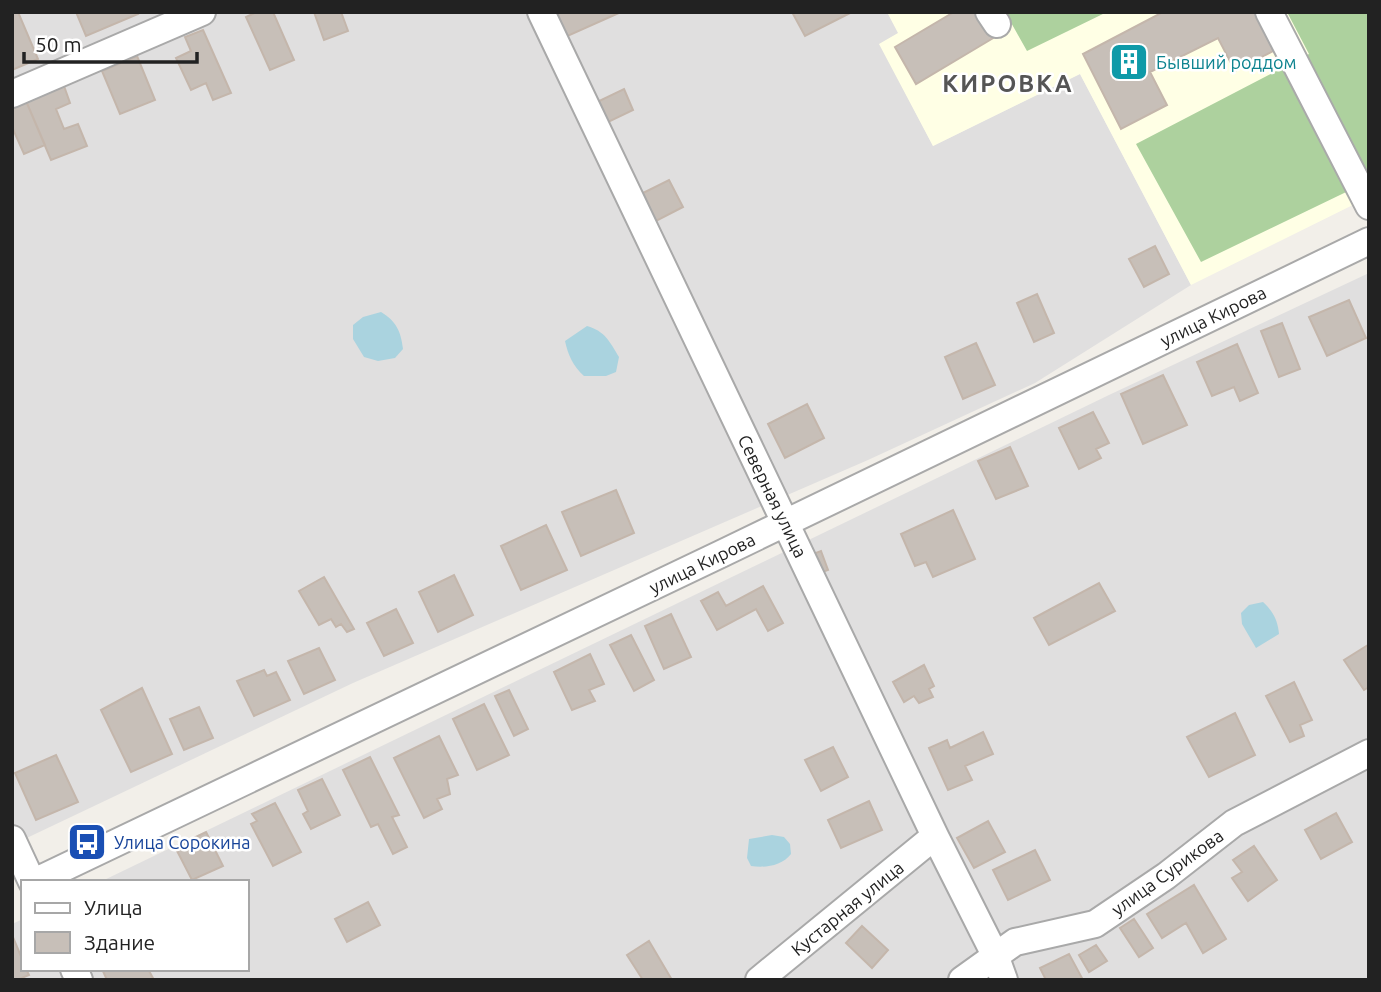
<svg xmlns="http://www.w3.org/2000/svg" width="1381" height="992" viewBox="0 0 1381 992" font-family="Ubuntu,sans-serif">
	<style>
		.residential { fill: #e0dfdf }
		.education { fill: #ffffe5 }
		.forest { fill: #add19e }
		.water { fill: #aad3df }
		.building { fill: #c7bfb8; stroke: #c4b6ab; stroke-width: 2 }
		.lines { fill: none; stroke-linecap: round; stroke-linejoin: round }
		.minor-casing { stroke: #a9a9a9; stroke-width: 30 }
		.minor { stroke: #fff; stroke-width: 26 }
		.labels { text-anchor: middle; dominant-baseline: central; stroke-width: 5; stroke-linejoin: round; paint-order: stroke }
		.culture-label { font-size: 18px; fill: #0d838f; stroke: #fff; text-anchor: start }
		.street-label { font-size: 18px; fill: #222; stroke: #fff }
		.transit-label { font-size: 18px; fill: #164399; stroke: #fff; text-anchor: start }
		.district-label { font-size: 24px; font-weight: bold; letter-spacing: 2px; fill: #555; stroke: #fff }
	</style>
	<rect width="100%" height="100%" fill="#f2efe9"/>
	<path class="residential" d="M12,12h875l12,21 -19,11 53,102 147,-72 111,211 -156,98 -167,77 -515,223 -341,162z
		M1369,273v707h-1357v-56l11,-5v50h224v-87h-147l1009,-487z"/>
	<path class="education" d="M887,12h482v185l-178,88 -111,-211 -147,72 -54,-102 19,-11z"/>
	<path class="forest" d="M1005,12h102l-80,39z
		M1287,12h82v169l-168,81 -65,-118 173,-90z"/>
	<path class="water" d="M381,312c15,9 20,19 22,37l-8,9 -17,3 -14,-4 -11,-18v-14l10,-8z
		M587,326c18,5 23,16 32,31l-3,15 -10,4h-22c-11,-10 -16,-21 -19,-35z
		M1263,602c10,9 15,19 16,32l-23,14 -14,-24 -1,-11 8,-8z
		M772,835l12,2 6,7 1,10c-9,12 -26,14 -40,12l-4,-8 2,-19z"/>
	<path class="building" d="M12,12h6l20,47 -26,11z
		M76,12h61l1,2 -52,22z
		M257,12h16l21,48 -24,10 -24,-53z
		M314,12h27l7,19 -24,9z
		M552,12h69l-58,26z
		M792,12h60l-47,24z
		M954,12h27l14,25 -79,47 -21,-37z
		M1163,12h98l18,36 -44,23 -17,-33 -68,34 17,33 -46,24 -38,-75z
		M203,30l28,63 -18,7 -7,-17 -15,7 -15,-32 15,-7 -6,-14z
		M137,56l18,44 -35,14 -18,-43z
		M64,86l6,17 -14,6 8,20 14,-5 9,22 -36,14 -25,-59z
		M624,89l9,21 -29,14 -9,-21z
		M26,101l19,44 -21,9 -12,-27v-19z
		M669,180l14,27 -27,14 -15,-27z
		M1155,246l14,28 -25,13 -15,-28z
		M1037,294l17,39 -20,9 -17,-39z
		M1349,300l17,38 -39,18 -18,-39z
		M1282,323l18,46 -21,8 -18,-46z
		M976,343l19,42 -32,14 -18,-42z
		M1237,344l21,49 -18,8 -6,-14 -22,9 -15,-34z
		M1163,375l24,50 -44,19 -22,-50z
		M807,404l17,34 -39,20 -17,-34z
		M1093,412l16,31 -13,6 5,9 -22,11 -20,-41z
		M1010,447l18,39 -32,13 -18,-38z
		M616,490l18,43 -53,23 -19,-44z
		M953,510l22,49 -42,18 -7,-15 -11,4 -14,-32z
		M546,525l21,45 -46,20 -20,-44z
		M821,551l7,19 -8,3 -7,-19z
		M454,575l19,40 -35,17 -19,-40z
		M324,577l30,52 -7,3 -6,-8 -5,3 -5,-8 -12,6 -20,-34z
		M1099,583l16,28 -66,34 -15,-27z
		M763,586l20,37 -15,8 -12,-22 -39,21 -16,-29 17,-9 8,14z
		M396,609l17,34 -29,13 -17,-33z
		M671,614l20,43 -27,12 -19,-43z
		M631,635l23,45 -20,11 -24,-46z
		M1368,645l1,42 -5,3 -20,-30z
		M319,648l16,32 -31,14 -16,-33z
		M590,654l14,30 -15,6 6,11 -23,9 -18,-38z
		M924,665l10,21 -5,3 4,8 -14,6 -5,-7 -10,6 -11,-20z
		M264,670l3,6 9,-4 14,28 -36,16 -17,-35z
		M1294,682l18,38 -12,5 4,11 -14,6 -24,-46z
		M142,688l30,66 -41,18 -30,-62z
		M509,690l19,39 -14,7 -19,-40z
		M484,704l25,51 -32,15 -24,-51z
		M199,707l14,31 -29,12 -14,-31z
		M1235,713l20,42 -46,22 -22,-40z
		M983,732l10,22 -28,12 7,14 -24,10 -19,-42 18,-8 3,8z
		M439,736l19,39 -11,4 3,15 -13,5 5,10 -18,9 -30,-60z
		M833,747l15,30 -27,14 -16,-31z
		M56,755l22,47 -42,18 -21,-47z
		M370,757l29,58 -7,2 15,30 -14,7 -15,-30 -7,3 -28,-57z
		M322,779l18,36 -29,14 -8,-15 5,-3 -10,-21z
		M869,801l13,29 -41,18 -13,-28z
		M275,803l26,49 -28,14 -22,-42 6,-3 -5,-7z
		M1336,813l16,29 -31,17 -16,-29z
		M988,821l17,31 -31,16 -17,-30z
		M206,832l17,34 -31,14 -17,-33z
		M1254,846l23,34 -29,21 -16,-23 10,-6 -9,-12z
		M1035,850l15,30 -42,20 -15,-30z
		M1194,885l32,54 -23,14 -17,-30 -24,15 -15,-24z
		M368,902l12,23 -33,17 -12,-23z
		M1134,919l19,29 -14,9 -19,-29z
		M862,926l26,24 -16,18 -26,-25z
		M12,935l11,26v8h3l3,6 -12,5h-5z
		M649,941l23,39h-29l-16,-25z
		M1096,945l11,16 -18,11 -10,-17z
		M1069,954l14,26h-37l-6,-12z
		M102,969h46l6,11h-47z"/>
	<g class="lines">
		<g class="minor-casing">
			<path id="minor" d="M541,12l394,824 60,119 9,25
				M989,12l8,12
				M1269,12l100,194
				M12,94l190,-82
				M12,839l20,43
				M34,882l689,-329 646,-312
				M74,969l5,11
				M759,980l176,-144
				M962,980l53,-38 80,-18 71,-48 68,-53 135,-70"/>
		</g>
		<use href="#minor" class="minor"/>
	</g>
	<defs>
		<g id="building-square" transform="scale(2.0125)"><rect x="-9" y="-9" width="18" height="18" rx="4" fill="#0f9aa8" stroke="#fff"/><path d="M-4-6H4V6H1V3H-1V6H-4ZM-2.5-4.3h1.7v1.8h-1.7ZM.8-4.3h1.7v1.8H.8ZM-2.5-1h1.7V.8h-1.7ZM.8-1h1.7V.8H.8Z" fill="#fff"/></g>
		<g id="bus-square" transform="scale(2.0125)"><rect x="-9" y="-9" width="18" height="18" rx="4" fill="#1a4fb4" stroke="#fff"/><path d="M-5-6H5V4H4V6H2V4H-2V6H-4V4H-5ZM-3.5-4V0h7V-4ZM-3.5 1.2v1.5H-2V1.2ZM2 1.2v1.5H3.5V1.2Z" fill="#fff"/></g>
	</defs>
	<g fill-rule="evenodd">
		<use href="#building-square" x="1129" y="62"/>
		<use href="#bus-square" x="87" y="842"/>
	</g>
	<g class="labels">
		<g class="culture-label">
			<text x="1156" y="62">Бывший роддом</text>
		</g>
		<g class="street-label">
			<text transform="translate(1213 316) rotate(-26)">улица Кирова</text>
			<text transform="translate(773 496) rotate(64)">Северная улица</text>
			<text transform="translate(702 563) rotate(-26)">улица Кирова</text>
			<text transform="translate(1167 872) rotate(-36)">улица Сурикова</text>
			<text transform="translate(847 908) rotate(-39)">Кустарная улица</text>
		</g>
		<g class="transit-label">
			<text x="114" y="842">Улица Сорокина</text>
		</g>
		<g class="district-label">
			<text x="1008" y="83">КИРОВКА</text>
		</g>
	</g>
	<rect width="1381" height="992" fill="none" stroke="#222222" stroke-width="28"/>
	<rect x="21" y="880" width="228" height="91" fill="#ffffff" stroke="#a7a7a7" stroke-width="2"/>
	<rect x="35" y="903" width="35" height="10" fill="#ffffff" stroke="#a7a7a7" stroke-width="2"/>
	<text x="84" y="915" font-size="21" fill="#222222">Улица</text>
	<rect x="35" y="932" width="35" height="21" fill="#c7bfb8" stroke="#a7a7a7" stroke-width="2"/>
	<text x="84" y="950" font-size="21" fill="#222222">Здание</text>
	<path d="M24 52v10h173v-10" fill="none" stroke="#222222" stroke-width="3.5"/>
	<text x="35" y="52" font-size="21" fill="#222222" stroke="#ffffff" stroke-width="5" paint-order="stroke">50 m</text>
</svg>
